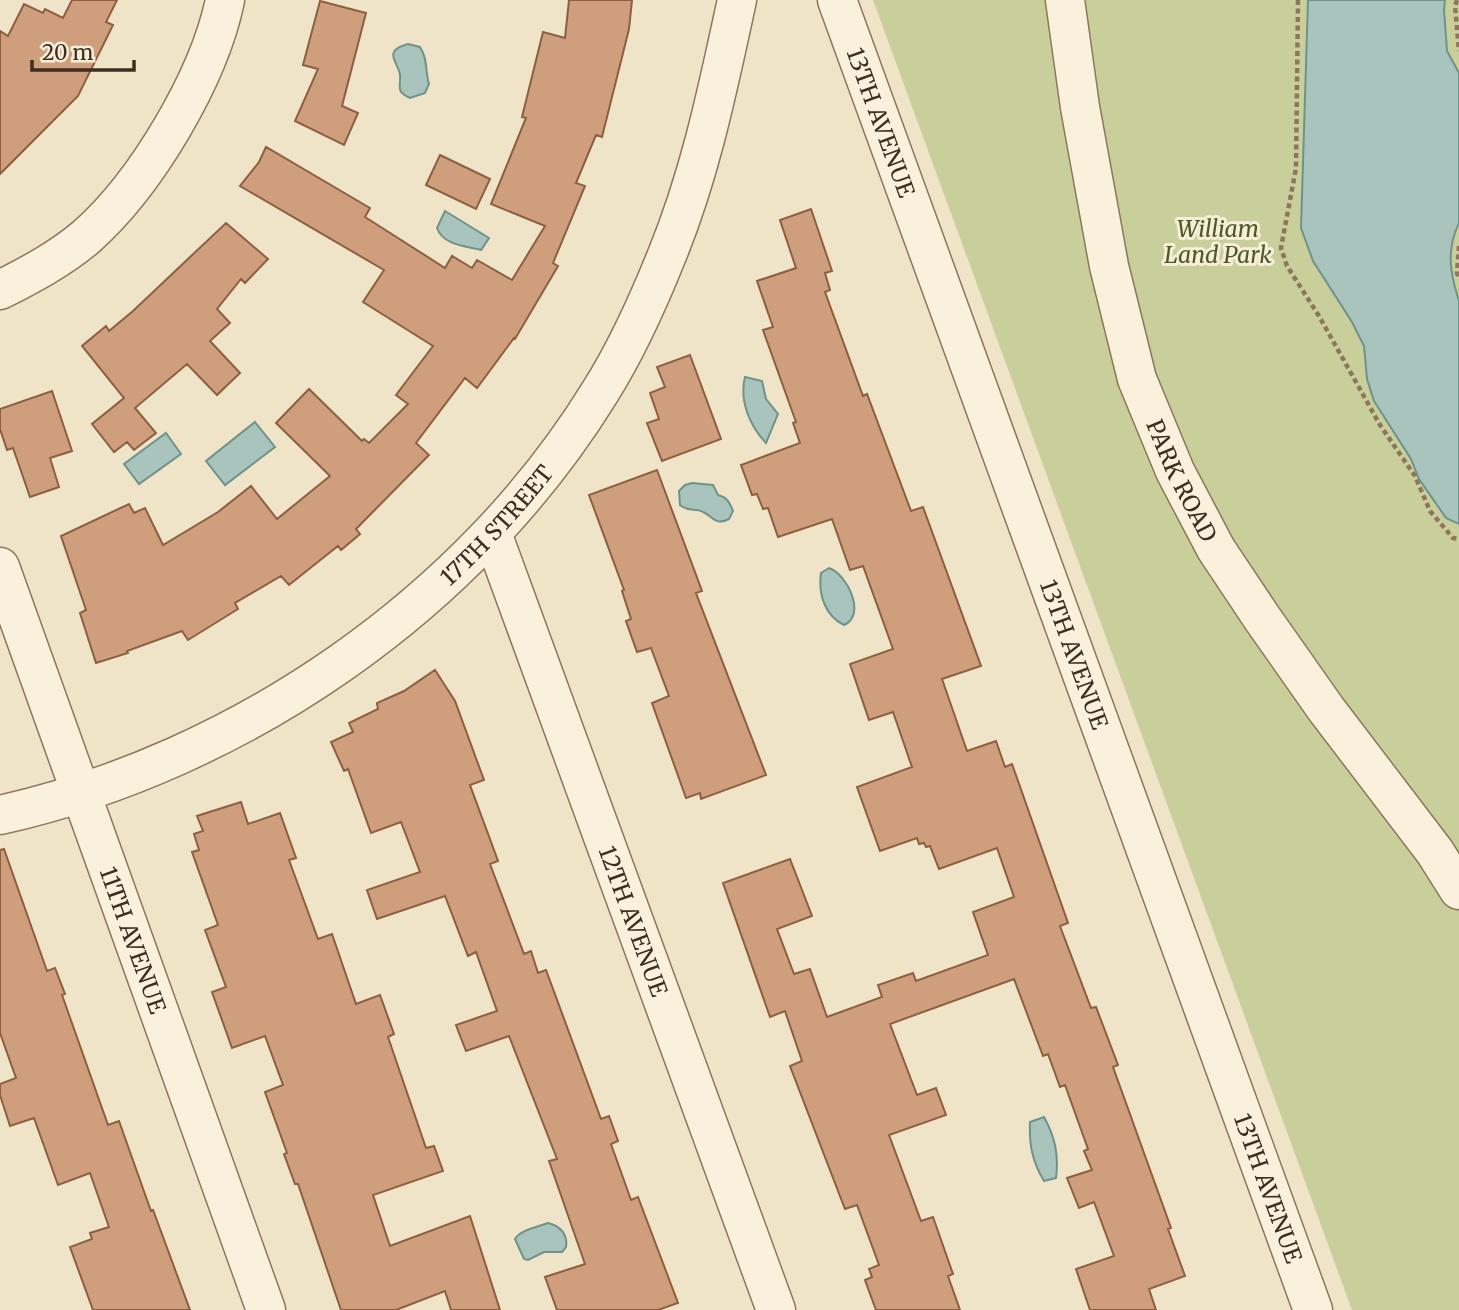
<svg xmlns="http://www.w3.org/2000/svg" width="1459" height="1310" viewBox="0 0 1459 1310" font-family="Merriweather,serif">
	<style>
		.green { fill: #c9cf9b }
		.water { fill: #a9c4bc; stroke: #6f938a; stroke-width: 2 }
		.building { fill: #cf9f7d; stroke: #8d5f41; stroke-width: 2 }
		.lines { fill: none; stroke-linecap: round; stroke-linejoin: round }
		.minor-casing { stroke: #8d765c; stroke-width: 41 }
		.path { stroke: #8d765c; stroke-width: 4.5; stroke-dasharray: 5 3.5; stroke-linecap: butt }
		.minor { stroke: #faf1dc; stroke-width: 38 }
		.labels { text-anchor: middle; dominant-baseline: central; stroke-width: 6; stroke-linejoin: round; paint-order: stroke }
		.street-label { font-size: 23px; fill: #3d2e20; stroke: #f7eed8 }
		.park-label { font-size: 23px; font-style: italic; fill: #4d5a26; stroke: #f7eed8 }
	</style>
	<rect width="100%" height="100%" fill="#f0e4c8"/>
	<path class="green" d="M873,0h586v1310h-107z"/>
	<path class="water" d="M1308,0h137l-1,10 3,41 12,22v150c-13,27 -9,50 0,78v223l-13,-6 -27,-39 -8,-20 -37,-58 -7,-22 -3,-33 -12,-24 -39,-61 -12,-33z
		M408,44l12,3c8,12 5,24 9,37l-4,9 -15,5c-15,-7 -9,-10 -10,-23 -1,-12 -19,-24 8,-31z
		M445,211l44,27 -8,12c-16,-4 -38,-5 -44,-22z
		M745,377l17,4 4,18 12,15 -12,29c-16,-17 -27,-42 -21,-66z
		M255,422l20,25 -50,38 -19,-24z
		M166,433l15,21 -42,30 -15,-20z
		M692,483l21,2 5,10c9,2 12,8 15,16l-4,8c-14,7 -15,-2 -26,-7 -8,-5 -13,1 -23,-7l-1,-14 6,-6z
		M829,568c18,6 38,47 15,57 -19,-9 -26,-31 -23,-52z
		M1044,1117c11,20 15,38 12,61l-12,3c-12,-20 -15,-37 -14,-59z
		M548,1223c12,3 20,11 18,24l-4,5h-18l-16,8 -4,-1 -9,-20c5,-9 23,-12 33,-16z"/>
	<path class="building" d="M72,0h45l-11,22 7,3 -35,71 -78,78v-143l8,5 16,-32 19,9 2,-4 18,9z
		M569,0h63l-3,29 -27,108 -6,-2 -20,48 9,3 -32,77 5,3 -43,73 -1,-1 -37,50 -12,-10 -49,65 13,12 -73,74 4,5 -19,16 -3,-4 -49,39 -8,-9 -46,27 3,6 -50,31 -6,-9 -55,20 1,2 -32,10 -16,-50 6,-3 -25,-74 68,-32 5,9 11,-5 18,37 55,-33 33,-26 26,33 53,-43 -54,-53 33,-34 53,52 2,-2 5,4 39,-39 -12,-9 37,-49 -70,-44 21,-32 -144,-84 19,-24 7,-15 104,61 -5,9 80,51 7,-12 20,12 5,-8 35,20 33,-54 -54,-22 35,-86 -4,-1 21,-85 22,6z
		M320,1l46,12 -24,93 16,7 -14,32 -49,-24 23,-52 -15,-4z
		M440,155l50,24 -14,30 -50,-24z
		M811,209l21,62 -7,2 5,17 -5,2 38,104 4,-2 44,117 12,-4 58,159 -39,13 25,72 29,-10 9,26 7,-3 56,159 -8,3 31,82 5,-1 22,58 -5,2 58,161 -3,1 17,47 -36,13 7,21h-66l-14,-41 38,-13 -20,-54 -15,6 -12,-30 25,-8 -8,-19 4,-2 -23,-64 -5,2 -12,-33 -5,2 -29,-77 -124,45 27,71 19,-7 10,27 -57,20 32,86 12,-4 20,57 -5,2 12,34h-84l-11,-30 7,-3 -3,-8 10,-4 -22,-60 -12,4 -55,-143 12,-5 -17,-50 -15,6 -47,-134 67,-24 22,57 -35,13 17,45 16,-5 17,48 55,-20 -4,-12 35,-12 3,8 72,-26 -15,-43 41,-15 -17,-49 -58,21 -9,-23 -4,1 -2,-4 -5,1 -2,-6 -37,13 -23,-64 55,-20 -19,-55 -24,8 -19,-56 43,-15 -30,-83 -13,4 -18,-51 -54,18 -10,-29 -5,1 -6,-15 -5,1 -11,-30 59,-22 -7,-20 3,-1 -33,-92 10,-3 -16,-46 39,-13 -16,-48z
		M226,223l42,36 -23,24 -4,-4 -24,30 13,14 -20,18 30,32 -23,22 -30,-31 -52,44 21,25 -22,17 -7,-8 -13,10 -22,-28 32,-26 -42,-52 24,-20 3,5 24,-20z
		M690,355l31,84 -59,22 -15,-38 12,-4 -9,-26 15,-6 -8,-20z
		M52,391l20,60 -22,7 9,29 -29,10 -17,-49 -6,2 -7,-21v-20z
		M657,470l45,121 -6,2 70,182 -65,24 -1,-6 -14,5 -34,-95 17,-7 -18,-48 -14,4 -11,-31 5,-2 -9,-28 2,-1 -35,-95z
		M435,670l20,31 29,79 -14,5 28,76 -8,3 34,90 7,-3 7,22 8,-3 55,149 8,-3 9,25 -7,3 20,56 7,-3 40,106 -20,7h-101l-12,-33 40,-13 -36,-103 8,-2 -48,-123 -43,15 -10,-26 41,-14 -21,-59 -8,4 -23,-60 -68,23 -10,-29 53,-18 -19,-50 -30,11 -23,-64 -4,2 -13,-29 22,-10 -4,-9 29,-14 -1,-6 27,-12z
		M241,802l7,22 32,-11 16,45 -7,2 29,79 14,-5 24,70 24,-9 14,39 -6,3 38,111 8,-2 9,25 -70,24 17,51 80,-30 30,94h-49l-6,-19 -49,19h-55l-43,-126h-3l-11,-30 3,-1 -22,-61 18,-7 -18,-49 -33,12 -20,-56 14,-5 -21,-57 13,-5 -26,-73 7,-2 -5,-16 9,-3 -6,-15z
		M4,849l43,122 8,-3 10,26 -3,1 46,130 11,-4 32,90 2,-1 37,100h-97l-23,-63 22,-8 -2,-6 19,-6 -19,-54 -32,12 -24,-67 -24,8 -10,-31v-11l16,-6 -16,-45v-183z"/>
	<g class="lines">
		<g class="minor-casing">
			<g id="minor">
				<path id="s1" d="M837,0l476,1310"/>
				<path id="s2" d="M1065,0l15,107 29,159 28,113 38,92 41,78 46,69 64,91 109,143 24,38"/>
				<path d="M0,290c30,-15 60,-31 86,-53 60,-53 123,-159 139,-237"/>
				<path id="s3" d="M492,533l284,777"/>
				<path id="s4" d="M0,567l266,743"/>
				<path id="s5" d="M0,815c241,-54 470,-212 600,-423 26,-41 49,-92 67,-137 34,-83 51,-168 70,-255"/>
			</g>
		</g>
		<path class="path" d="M1298,0l-2,168 -15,80 6,18 32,50 61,109 35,51 15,35 23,27 6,1
			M1457,0l-2,6 4,45
			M1459,246l-2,27 2,5"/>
		<use href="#minor" class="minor"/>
	</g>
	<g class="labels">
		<g class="street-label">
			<text stroke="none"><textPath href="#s1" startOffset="130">13TH AVENUE</textPath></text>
			<text stroke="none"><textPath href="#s2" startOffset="497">PARK ROAD</textPath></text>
			<text stroke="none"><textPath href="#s5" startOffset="584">17TH STREET</textPath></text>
			<text stroke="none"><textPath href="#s1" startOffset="696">13TH AVENUE</textPath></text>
			<text stroke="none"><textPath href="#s3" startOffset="413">12TH AVENUE</textPath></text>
			<text stroke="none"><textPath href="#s4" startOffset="396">11TH AVENUE</textPath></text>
			<text stroke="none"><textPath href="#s1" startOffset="1264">13TH AVENUE</textPath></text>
		</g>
		<g class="park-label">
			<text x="1218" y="228">William<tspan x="1218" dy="26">Land Park</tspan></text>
		</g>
	</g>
	<path d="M32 60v10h102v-10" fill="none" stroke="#3d2e20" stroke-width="3.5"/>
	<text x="42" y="60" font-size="21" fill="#3d2e20" stroke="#f7eed8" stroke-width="5" paint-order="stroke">20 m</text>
</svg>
